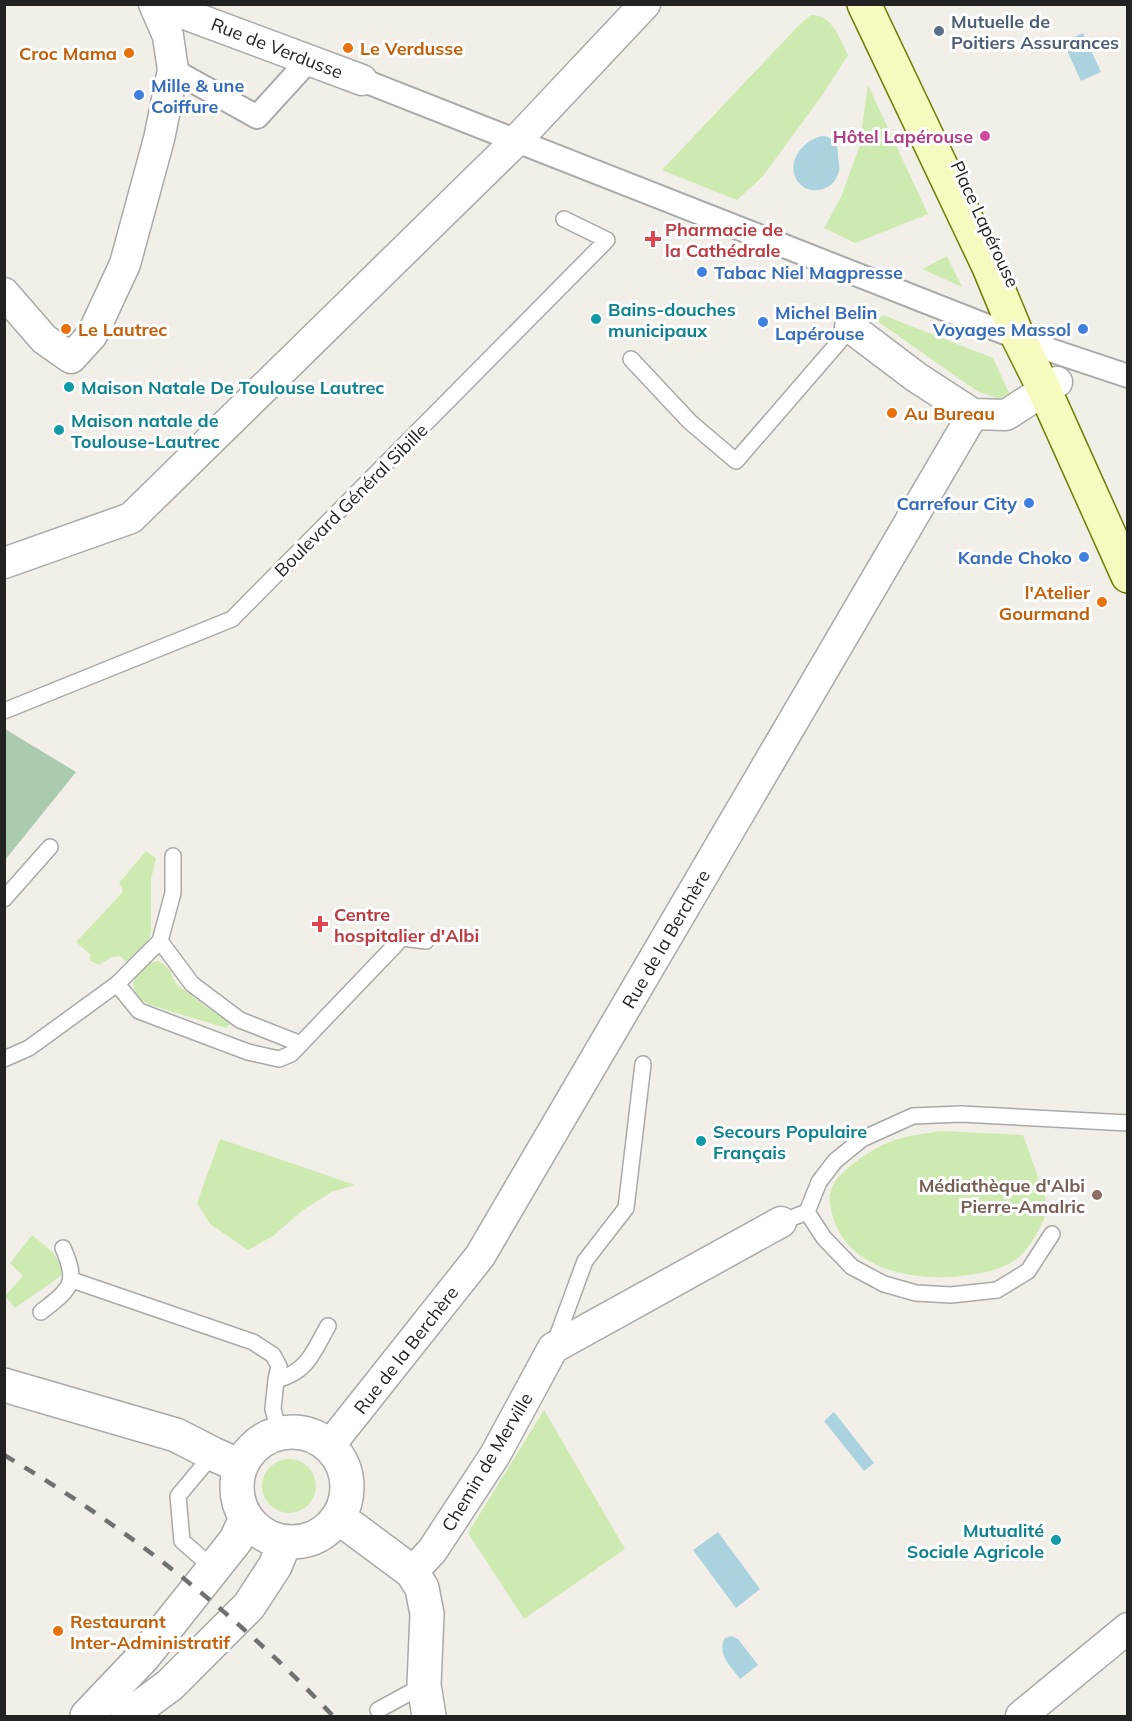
<svg xmlns="http://www.w3.org/2000/svg" width="1132" height="1721" viewBox="0 0 1132 1721" font-family="Mulish,sans-serif">
	<style>
		.grass { fill: #cdebb0 }
		.cemetery { fill: #aacbaf }
		.water { fill: #aad3df }
		.lines { fill: none; stroke-linecap: round; stroke-linejoin: round }
		.service-casing { stroke: #a9a9a9; stroke-width: 18 }
		.pedestrian-casing { stroke: #a9a9a9; stroke-width: 26 }
		.minor-casing { stroke: #a9a9a9; stroke-width: 33 }
		.tertiary-casing { stroke: #a9a9a9; stroke-width: 36 }
		.secondary-casing { stroke: #707d05; stroke-width: 36 }
		.service { stroke: #fff; stroke-width: 15 }
		.pedestrian { stroke: #fff; stroke-width: 22 }
		.minor { stroke: #fff; stroke-width: 30 }
		.tertiary { stroke: #fff; stroke-width: 33 }
		.secondary { stroke: #f7fabf; stroke-width: 33 }
		.rail { stroke: #707070; stroke-width: 4.5; stroke-dasharray: 12 12; stroke-linecap: butt }
		.service-dot { fill: #5c6f8a; stroke: #fff; stroke-width: 2 }
		.food-dot { fill: #e8710a; stroke: #fff; stroke-width: 2 }
		.shop-dot { fill: #3f7fe0; stroke: #fff; stroke-width: 2 }
		.hotel-dot { fill: #d1479c; stroke: #fff; stroke-width: 2 }
		.health-dot { fill: #e0444e; stroke: #fff; stroke-width: 2 }
		.culture-dot { fill: #0f9aa8; stroke: #fff; stroke-width: 2 }
		.education-dot { fill: #8d6e63; stroke: #fff; stroke-width: 2 }
		.labels { text-anchor: middle; dominant-baseline: central; stroke-width: 6; stroke-linejoin: round; paint-order: stroke }
		.service-label { font-size: 18px; font-weight: bold; fill: #4e5e75; stroke: #fff; text-anchor: start }
		.street-label { font-size: 18px; fill: #222; stroke: #fff }
		.food-label { font-size: 18px; font-weight: bold; fill: #c56008; stroke: #fff; text-anchor: start }
		.shop-label { font-size: 18px; font-weight: bold; fill: #366cbe; stroke: #fff; text-anchor: start }
		.hotel-label { font-size: 18px; font-weight: bold; fill: #b23c85; stroke: #fff; text-anchor: end }
		.health-label { font-size: 18px; font-weight: bold; fill: #be3a42; stroke: #fff; text-anchor: start }
		.culture-label { font-size: 18px; font-weight: bold; fill: #0d838f; stroke: #fff; text-anchor: start }
		.education-label { font-size: 18px; font-weight: bold; fill: #785e54; stroke: #fff; text-anchor: end }
	</style>
	<rect width="100%" height="100%" fill="#f2efe9"/>
	<path class="grass" d="M811,15c22,0 28,23 37,40l-25,39 -60,82 -26,24 -75,-30 138,-146z
		M868,85l60,129 -73,29 -31,-15 17,-31 18,-49z
		M947,256l15,31 -40,-18z
		M883,315l110,43 16,35 -10,6 -22,-8 -100,-70z
		M146,851l10,7 -5,21v54l-4,9 -20,20 -7,-6 -8,1 -13,8 -10,-5 2,-5 -15,-13 46,-49 1,-4 -4,-6z
		M159,961l11,9 6,14 32,24 21,10 1,7 -4,3 -76,-23 -14,-8 -3,-14c7,-14 11,-19 26,-22z
		M940,1131l83,4 26,73c-7,15 -14,32 -25,44 -12,14 -31,19 -49,22 -48,9 -123,1 -141,-54 -4,-12 -7,-23 -1,-35 8,-16 44,-40 62,-45 14,-5 30,-6 45,-9z
		M220,1139l135,46 -23,7 -29,18 -30,26 -25,14 -38,-26 -13,-21z
		M32,1235c13,11 32,22 29,41l-46,32 -10,-12 18,-20 -13,-13z
		M544,1410l81,139 -101,70 -56,-86z
		M262 1486a27 27 0 1 1 54 0a27 27 0 1 1-54 0Z"/>
	<path class="cemetery" d="M5,729l71,43 -71,88z"/>
	<path class="water" d="M1083,33l18,39 -20,9 -18,-39z
		M824,136c11,2 14,9 14,20 0,6 3,12 0,18 -5,16 -26,22 -38,10 -18,-18 4,-47 24,-48z
		M834,1412l40,51 -10,8 -40,-50z
		M718,1532l42,57 -24,19 -43,-58z
		M732,1636l6,3 20,26 -18,14c-9,-13 -24,-25 -15,-41z"/>
	<g class="lines">
		<g class="service-casing">
			<path id="service" d="M631,359l59,63 46,39 102,-118 12,-16
				M4,711l228,-92 375,-379 -43,-21
				M4,899l46,-52
				M160,941l13,-48v-37
				M117,984l43,-43 32,43 48,36 61,24
				M4,1059l25,-11 88,-64 22,27 109,41 31,7 12,-5 111,-116 24,3
				M807,1212l17,26 28,29 32,17 32,9 35,2 46,-5 31,-19 24,-37
				M781,1222l26,-10 12,-30 16,-21 27,-22 51,-23 48,-2 167,9
				M72,1280l181,62 20,13 6,11 -3,14c32,-8 37,-28 52,-54
				M41,1312c29,-23 38,-28 22,-64
				M554,1345l31,-84 41,-53 17,-144
				M276,1380l-3,29 6,24
				M213,1454l-35,42 4,45 32,28
				M378,1710l46,-25"/>
		</g>
		<g class="pedestrian-casing">
			<path id="pedestrian" d="M173,70l84,47 51,-56
				M362,80l679,267 87,29"/>
		</g>
		<g class="minor-casing">
			<path id="minor" d="M158,4l204,76
				M4,293l40,46 27,19 21,-23 33,-71 34,-125 14,-69 -5,-34 -14,-32
				M850,327l66,50 57,37 33,1 51,-33
				M4,563l127,-45 385,-377 129,-137
				M330,1445l150,-189 493,-842
				M412,1572l20,-21 63,-96 58,-107 228,-126
				M1021,1716l107,-88"/>
		</g>
		<g class="tertiary-casing">
			<path id="tertiary" d="M4,1385l172,50 37,19 27,12
				M237 1487a55 55 0 1 1 110 0a55 55 0 1 1-110 0Z
				M338,1517l74,55 10,16 5,26 -3,71 5,31
				M87,1716l57,-60 92,-116 10,-22
				M128,1716l42,-31 79,-79 26,-40 10,-24"/>
		</g>
		<g class="secondary-casing">
			<path id="secondary" d="M864,4l125,263 29,70 26,52 84,187"/>
		</g>
		<use href="#service" class="service"/>
		<use href="#pedestrian" class="pedestrian"/>
		<use href="#minor" class="minor"/>
		<use href="#tertiary" class="tertiary"/>
		<use href="#secondary" class="secondary"/>
		<path class="rail" d="M4,1455c121,71 233,159 329,261"/>
	</g>
	<circle class="service-dot" cx="939" cy="31" r="6"/>
	<g class="food-dot">
		<circle cx="348" cy="48" r="6"/>
		<circle cx="129" cy="53" r="6"/>
		<circle cx="66" cy="329" r="6"/>
		<circle cx="892" cy="413" r="6"/>
		<circle cx="1102" cy="602" r="6"/>
		<circle cx="58" cy="1631" r="6"/>
	</g>
	<g class="shop-dot">
		<circle cx="139" cy="95" r="6"/>
		<circle cx="702" cy="272" r="6"/>
		<circle cx="763" cy="322" r="6"/>
		<circle cx="1083" cy="329" r="6"/>
		<circle cx="1029" cy="503" r="6"/>
		<circle cx="1084" cy="557" r="6"/>
	</g>
	<circle class="hotel-dot" cx="985" cy="136" r="6"/>
	<g class="health-dot">
		<path d="M650 230h6v6h6v6h-6v6h-6v-6h-6v-6h6z"/>
		<path d="M317 915h6v6h6v6h-6v6h-6v-6h-6v-6h6z"/>
	</g>
	<g class="culture-dot">
		<circle cx="596" cy="319" r="6"/>
		<circle cx="69" cy="387" r="6"/>
		<circle cx="59" cy="430" r="6"/>
		<circle cx="701" cy="1141" r="6"/>
		<circle cx="1056" cy="1540" r="6"/>
	</g>
	<circle class="education-dot" cx="1097" cy="1195" r="6"/>
	<g class="labels">
		<g class="service-label">
			<text x="951" y="21">Mutuelle de<tspan x="951" dy="21">Poitiers Assurances</tspan></text>
		</g>
		<g class="street-label">
			<text transform="translate(277 48) rotate(21)">Rue de Verdusse</text>
			<text transform="translate(985 224) rotate(65)">Place Lapérouse</text>
			<text transform="translate(351 500) rotate(-45)">Boulevard Général Sibille</text>
			<text transform="translate(666 939) rotate(-60)">Rue de la Berchère</text>
			<text transform="translate(406 1350) rotate(-52)">Rue de la Berchère</text>
			<text transform="translate(487 1462) rotate(-59)">Chemin de Merville</text>
		</g>
		<g class="food-label">
			<text x="360" y="48">Le Verdusse</text>
			<text x="117" y="53" text-anchor="end">Croc Mama</text>
			<text x="78" y="329">Le Lautrec</text>
			<text x="904" y="413">Au Bureau</text>
			<text x="1090" y="592" text-anchor="end">l'Atelier<tspan x="1090" dy="21">Gourmand</tspan></text>
			<text x="70" y="1621">Restaurant<tspan x="70" dy="21">Inter-Administratif</tspan></text>
		</g>
		<g class="shop-label">
			<text x="151" y="85">Mille &amp; une<tspan x="151" dy="21">Coiffure</tspan></text>
			<text x="714" y="272">Tabac Niel Magpresse</text>
			<text x="775" y="312">Michel Belin<tspan x="775" dy="21">Lapérouse</tspan></text>
			<text x="1071" y="329" text-anchor="end">Voyages Massol</text>
			<text x="1017" y="503" text-anchor="end">Carrefour City</text>
			<text x="1072" y="557" text-anchor="end">Kande Choko</text>
		</g>
		<g class="hotel-label">
			<text x="973" y="136">Hôtel Lapérouse</text>
		</g>
		<g class="health-label">
			<text x="665" y="229">Pharmacie de<tspan x="665" dy="21">la Cathédrale</tspan></text>
			<text x="334" y="914">Centre<tspan x="334" dy="21">hospitalier d'Albi</tspan></text>
		</g>
		<g class="culture-label">
			<text x="608" y="309">Bains-douches<tspan x="608" dy="21">municipaux</tspan></text>
			<text x="81" y="387">Maison Natale De Toulouse Lautrec</text>
			<text x="71" y="420">Maison natale de<tspan x="71" dy="21">Toulouse-Lautrec</tspan></text>
			<text x="713" y="1131">Secours Populaire<tspan x="713" dy="21">Français</tspan></text>
			<text x="1044" y="1530" text-anchor="end">Mutualité<tspan x="1044" dy="21">Sociale Agricole</tspan></text>
		</g>
		<g class="education-label">
			<text x="1085" y="1185">Médiathèque d'Albi<tspan x="1085" dy="21">Pierre-Amalric</tspan></text>
		</g>
	</g>
	<rect width="1132" height="1721" fill="none" stroke="#222222" stroke-width="12"/>
</svg>
